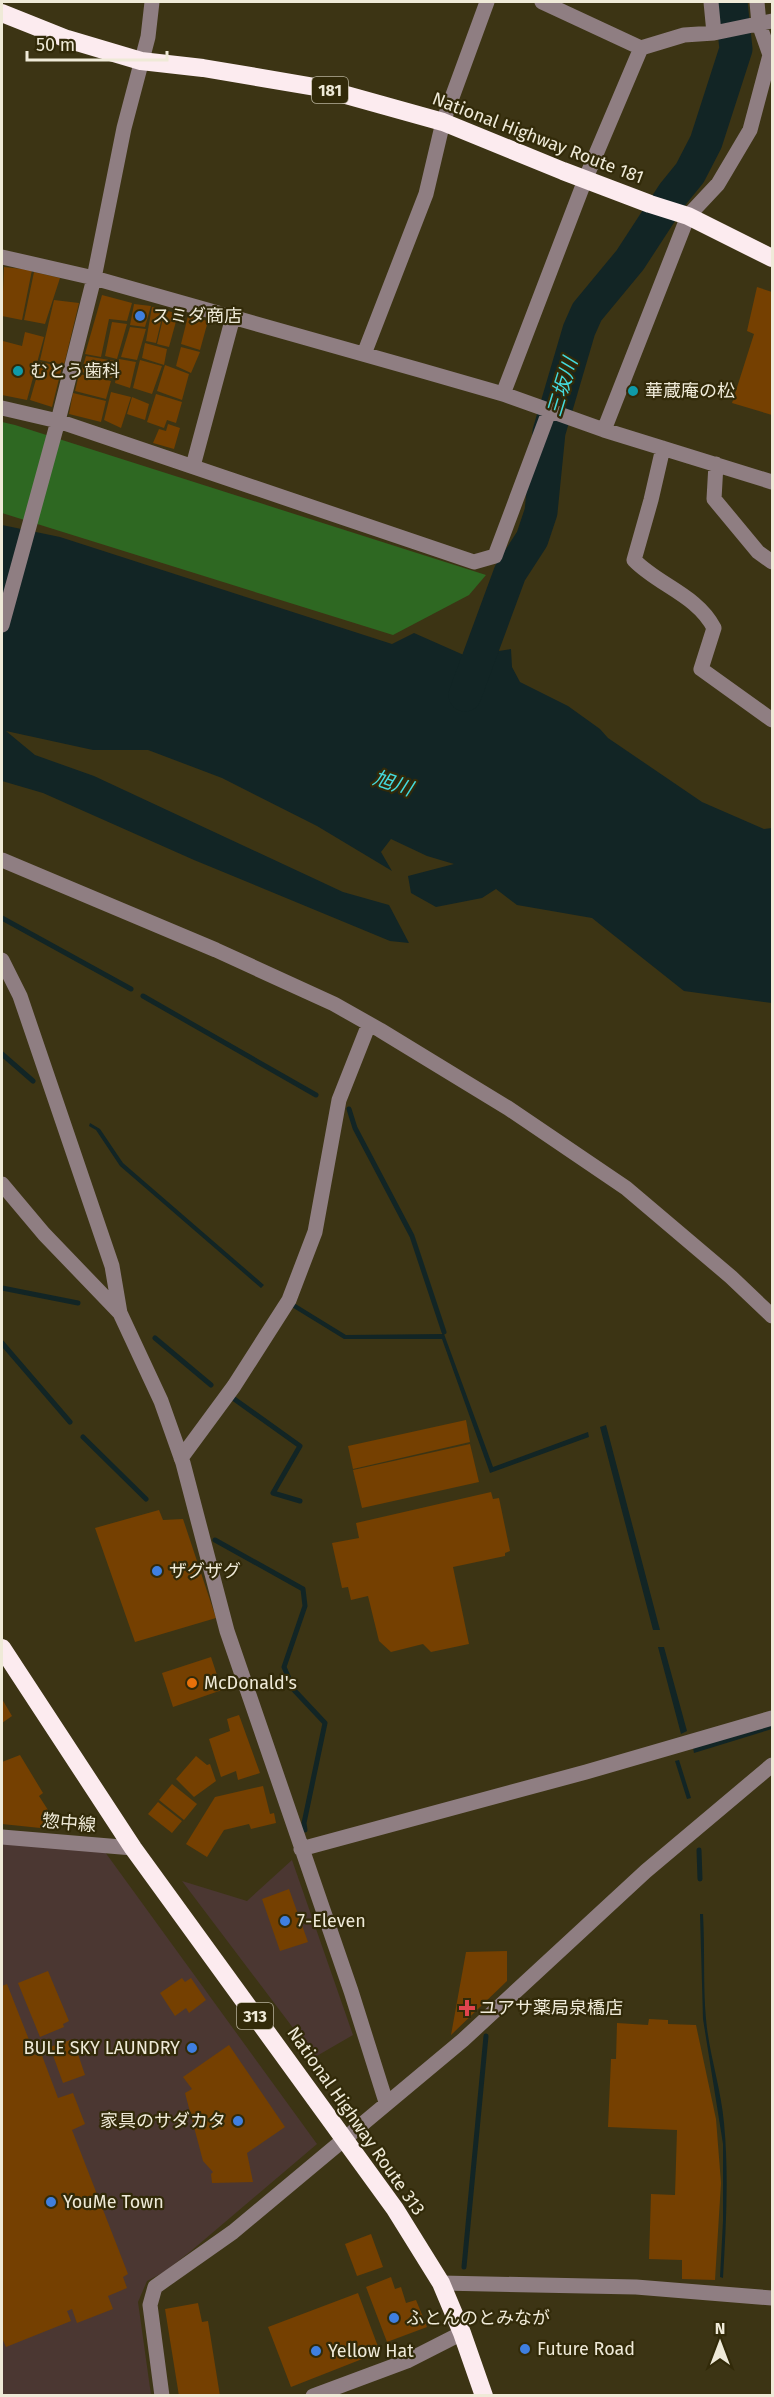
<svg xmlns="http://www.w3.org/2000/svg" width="774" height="2397" viewBox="0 0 774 2397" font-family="'Fira Sans','Noto Sans JP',sans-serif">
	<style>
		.commercial { fill: #4b3732 }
		.green { fill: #2e6822 }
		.water { fill: #122525 }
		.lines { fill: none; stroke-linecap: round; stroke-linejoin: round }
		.stream { stroke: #122525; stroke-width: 5 }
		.river { stroke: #122525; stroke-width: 33 }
		.building { fill: #754001 }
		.minor { stroke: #8f7e82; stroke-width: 15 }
		.highway { stroke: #fcebef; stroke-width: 18 }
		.shop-dot { fill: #3f7fe0; stroke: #322a09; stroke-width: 2 }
		.culture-dot { fill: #0f9aa8; stroke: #322a09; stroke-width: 2 }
		.food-dot { fill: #e8710a; stroke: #322a09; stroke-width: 2 }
		.health-dot { fill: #e0444e; stroke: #322a09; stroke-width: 2 }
		.labels { text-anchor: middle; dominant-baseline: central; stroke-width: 4.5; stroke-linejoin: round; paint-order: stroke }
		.shield { fill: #322a09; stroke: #b6b09a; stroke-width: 1.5 }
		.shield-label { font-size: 16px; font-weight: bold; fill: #efead8 }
		.street-label { font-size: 18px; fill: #efead8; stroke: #322a09 }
		.poi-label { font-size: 18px; fill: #efead8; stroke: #322a09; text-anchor: start }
		.water-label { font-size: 20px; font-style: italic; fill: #44dadd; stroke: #322a09 }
	</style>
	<rect width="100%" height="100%" fill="#3c3414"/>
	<path class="commercial" d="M2,1842l103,10 212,292 -126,107 -27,21 -17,9 -9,21 13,93h-149z
		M292,1860l61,175 -38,22 -133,-176 65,20z"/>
	<path class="green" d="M2,422l13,3 471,150 -17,20 -76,40 -391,-122z"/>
	<path class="water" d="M2,525l58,12 332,107 22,-11 52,23 45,-7 1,18 8,15 48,24 32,23 8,9 94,64 62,27 8,-1v175l-88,-12 -92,-73 -75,-13 -21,-16 -14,9 -46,9 -25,-14 -3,-17 46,-12 -27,-8 -36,-17 -10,13 11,19 -75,-45 -95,-48 -74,-28h-55l-87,-19 29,24 59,21 249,116 46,13 20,38 -19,-2 -196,-81 -151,-67 -41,-12z
		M90,1123l10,6 23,34 141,122 -3,3 -141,-122 -24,-36 -7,-4z
		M289,1300l57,35 98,-1 49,133 95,-35 1,5 -99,36 -48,-134h-98l-57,-35z
		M606,1425l54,205h-7l-53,-203z
		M658,1647h6l23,84 -6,3z
		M772,1725v4l-78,24 -1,-5z
		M679,1760l12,38 -4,1 -12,-38z
		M700,1914h3c2,35 0,71 3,105 3,35 15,69 18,104 5,52 2,104 -1,155l-3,-1 3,-56v-77l-20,-125z"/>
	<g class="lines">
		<path class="stream" d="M2,918l129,71
			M143,996l173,99
			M2,1054l31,27
			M349,1109l6,19 57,108 32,96
			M2,1288l76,15
			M155,1338l56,47
			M2,1343l68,79
			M230,1396l70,50 -27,47 27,8
			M83,1437l63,62
			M215,1540l88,49 2,17 -21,61 10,23 31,33 -21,100 1,7
			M699,1850l1,29
			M464,2267l22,-231"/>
		<path class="river" d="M465,695l45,-122 22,-34 9,-27 8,-80 30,-102 8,-18 43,-52 43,-66 17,-21 16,-31 30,-93 -5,-47"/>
	</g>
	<path class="building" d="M4,267l28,3 -10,50 -20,-4z
		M34,272l26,6 -15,46 -21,-4z
		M757,287l15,5v123l-40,-12 22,-69 -7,-3z
		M102,295l30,8 -5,18 -18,-2 -8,38 -16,-3z
		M54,300l25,3 -15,62 -24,-5z
		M134,304l17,2 -6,21 -15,-2z
		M152,307l12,2 -8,34 -10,-2z
		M165,310l13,4 -9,33 -12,-3z
		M188,316l20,5 -8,29 -19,-6z
		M112,322l15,2 -10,35 -12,-3z
		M130,327l16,2 -9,31 -16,-3z
		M25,332l19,5 -17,63 -25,-5 1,-54 19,5z
		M145,343l22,6 -3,16 -22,-7z
		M181,347l19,5 -9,21 -15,-7z
		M86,356l29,5 -3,17 -31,-6z
		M119,359l17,3 -6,26 -15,-5z
		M140,360l22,6 -10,28 -19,-6z
		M41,362l21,5 -10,40 -22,-7z
		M165,365l24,9 -7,26 -25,-9z
		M79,374l32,7 -5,18 -31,-8z
		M111,392l20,5 -10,31 -17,-8z
		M73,393l33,8 -5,21 -32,-8z
		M156,394l26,8 -6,21 -9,-3 -3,8 -17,-6z
		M132,397l17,7 -4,16 -18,-6z
		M168,424l12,4 -6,21 -21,-6 6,-14 7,2z
		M466,1420l4,22 -117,27 -5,-23z
		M470,1444l9,38 -117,26 -9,-38z
		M491,1492l2,7 6,-1 11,53 -5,2v3l-52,11 16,77 -38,8 -8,-8 -32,8 -12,-11 -11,-45 -17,4 -3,-13 -6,1 -10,-45 27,-5 -3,-15z
		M159,1510l4,10 20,-1 33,99 -81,24 -40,-114z
		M211,1657l11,33 -49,17 -11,-34z
		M2,1699l10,17 -10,7z
		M239,1715l21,58 -22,7 -2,-9 -15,6 -12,-38 21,-8 -3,-12z
		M20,1755l23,38 -4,3 18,28 -7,5 -48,-5v-62z
		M196,1756l11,9 3,-1 6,17 -22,16 -18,-18z
		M172,1784l25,20 -13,16 -25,-20z
		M263,1786l7,28 4,-1 2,10 -25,6 -2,-5 -25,6 -17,27 -21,-13 29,-47z
		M158,1802l24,19 -10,12 -24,-19z
		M289,1889l19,53 -28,9 -18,-52z
		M507,1951v30l-56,54 15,-83z
		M48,1971l21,50 -6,3 1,3 -24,10 -22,-54z
		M182,1978l3,4 6,-4 15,22 -17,13 -3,-5 -11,8 -15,-23z
		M7,1984l28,71 6,-2 17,45 15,-5 12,31 -13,6 56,144 -5,3 4,11 -19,8 5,13 -36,14 -5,-14 -5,2 4,10 -65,26 -4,-9v-352z
		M649,2019l19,1v4l28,1 20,94 5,64 -6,97 -33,-1v-19l-33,-1 2,-65 24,1 2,-65 -69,-3 3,-68h5l1,-36 31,2z
		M73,2039l12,36 -22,8 -13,-36z
		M229,2045l56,82 -38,26 6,29 -41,1 -1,-9 2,-2 -10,-11 -18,-68 7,-4 -9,-12z
		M371,2234l12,33 -26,9 -12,-32z
		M391,2277l4,12 6,-2 5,16 10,-3 11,27 -40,15 -21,-55z
		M358,2293l22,59 -89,35 -23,-60z
		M198,2303l4,19 6,-1 12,75h-41l-14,-87z"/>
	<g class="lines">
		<path class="minor" d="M542,2l99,46 43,-13 30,-2 58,-12
			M711,2l3,31
			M2,257l92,21 329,93 80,23 101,36 168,52
			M364,354l62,-160 17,-72 44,-120
			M503,394l82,-214 56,-132
			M2,408l56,13 416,141 21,-6 55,-147
			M604,430l84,-214 30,-32 32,-54 20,-75 -11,-31 -2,-22
			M663,448l-12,52 -17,60c24,25 63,35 80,68l-13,41 71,51
			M716,464l-2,35 44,53 14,10
			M193,466l40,-149
			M2,625l56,-204 36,-143 30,-150 24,-91 4,-35
			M2,860l214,90 118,54 46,26 128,78 118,80 105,89 41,39
			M2,960l18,36 92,270 8,47
			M2,1184l42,50 76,79 41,88 22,62 44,168 124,360 35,111
			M181,1458l53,-72 55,-86 26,-68 24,-132 30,-76
			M2,1837l131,11
			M301,1849l285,-77 186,-54
			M441,2283l195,4 136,11
			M162,2396l-12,-91 5,-18 78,-55 230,-192 183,-169 126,-106
			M313,2396l94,-35 55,-28"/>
		<path class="highway" d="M2,13l65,26 74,22 62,7 118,20 122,34 120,49 87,33 38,12 84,42
			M2,1648l131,200 262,361 46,74 21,50 22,63"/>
	</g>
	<g class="shop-dot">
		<circle cx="140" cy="316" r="6"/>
		<circle cx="157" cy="1571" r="6"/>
		<circle cx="285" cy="1921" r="6"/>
		<circle cx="192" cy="2048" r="6"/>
		<circle cx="238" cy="2121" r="6"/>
		<circle cx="51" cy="2202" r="6"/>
		<circle cx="394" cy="2318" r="6"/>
		<circle cx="525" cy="2349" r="6"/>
		<circle cx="316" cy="2351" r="6"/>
	</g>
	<g class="culture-dot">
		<circle cx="18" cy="371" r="6"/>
		<circle cx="633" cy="391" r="6"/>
	</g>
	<circle class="food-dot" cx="192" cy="1683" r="6"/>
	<path class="health-dot" d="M464 1999h6v6h6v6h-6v6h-6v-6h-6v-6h6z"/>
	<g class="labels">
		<g class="shield">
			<rect x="312" y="77" width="36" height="26" rx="4.5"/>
			<rect x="237" y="2003" width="36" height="26" rx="4.5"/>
		</g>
		<g class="shield-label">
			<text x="330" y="90">181</text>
			<text x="255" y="2016">313</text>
		</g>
		<g class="street-label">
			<text transform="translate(538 138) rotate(21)">National Highway Route 181</text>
			<text transform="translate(69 1823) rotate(5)">惣中線</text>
			<text transform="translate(356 2121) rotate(55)">National Highway Route 313</text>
		</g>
		<g class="poi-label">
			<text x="152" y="316">スミダ商店</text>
			<text x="30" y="371">むとう歯科</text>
			<text x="645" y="391">華蔵庵の松</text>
			<text x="169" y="1571">ザグザグ</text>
			<text x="204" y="1683">McDonald's</text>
			<text x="297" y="1921">7-Eleven</text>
			<text x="479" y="2008">ユアサ薬局泉橋店</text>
			<text x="180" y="2048" text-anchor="end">BULE SKY LAUNDRY</text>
			<text x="226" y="2121" text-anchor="end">家具のサダカタ</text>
			<text x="63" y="2202">YouMe Town</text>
			<text x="406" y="2318">ふとんのとみなが</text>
			<text x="537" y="2349">Future Road</text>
			<text x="328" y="2351">Yellow Hat</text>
		</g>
		<g class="water-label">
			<text transform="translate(562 387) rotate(-73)">三坂川</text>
			<text transform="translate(393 783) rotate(18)">旭川</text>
		</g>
	</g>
	<rect width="774" height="2397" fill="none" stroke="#efead8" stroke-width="6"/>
	<g transform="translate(720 2343)" stroke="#322a09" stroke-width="4.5" paint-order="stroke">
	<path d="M0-4.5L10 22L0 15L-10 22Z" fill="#efead8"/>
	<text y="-9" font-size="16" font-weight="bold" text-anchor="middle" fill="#efead8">N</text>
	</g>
	<path d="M27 51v9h140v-9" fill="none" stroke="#efead8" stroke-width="3"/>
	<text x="36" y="51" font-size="18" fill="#efead8" stroke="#322a09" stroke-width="4.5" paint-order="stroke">50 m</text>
</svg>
